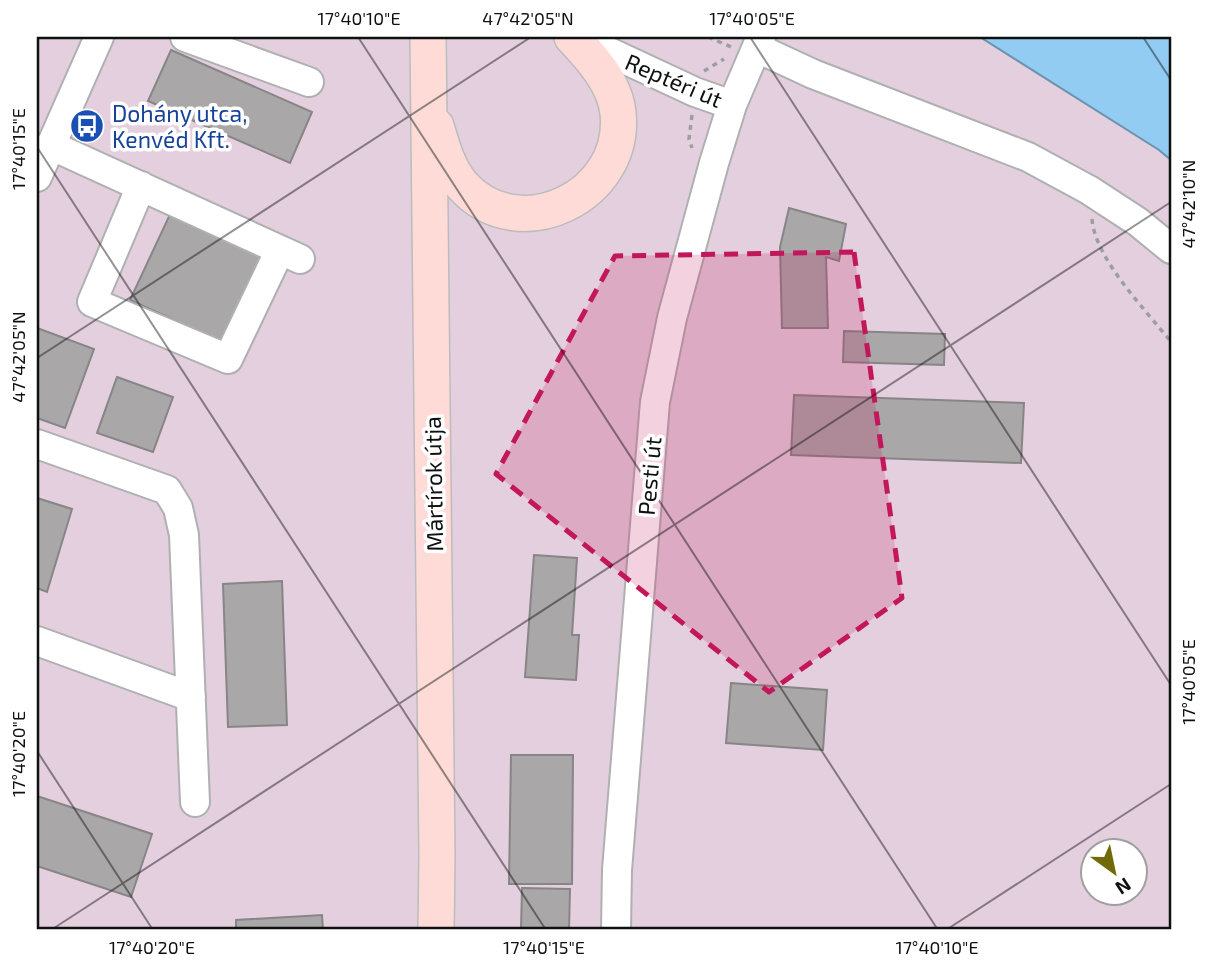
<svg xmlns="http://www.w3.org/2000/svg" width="1208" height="967" viewBox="0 0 1208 967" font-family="'Exo 2',sans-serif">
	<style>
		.industrial { fill: #e3cfde; fill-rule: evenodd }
		.water { fill: #92ccf3; stroke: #6b94af; stroke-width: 2 }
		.building { fill: #a9a7a8; stroke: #878586; stroke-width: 2 }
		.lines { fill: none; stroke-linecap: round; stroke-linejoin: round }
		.minor-casing { stroke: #afb0b1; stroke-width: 32 }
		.major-casing { stroke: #bcbcbc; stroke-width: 38 }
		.path { stroke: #9d9f9f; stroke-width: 3.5; stroke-dasharray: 5 5; stroke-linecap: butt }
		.minor { stroke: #fff; stroke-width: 28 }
		.major { stroke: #fedbd7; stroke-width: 35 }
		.marked { fill: #c2185b; fill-opacity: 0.2; stroke: #c2185b; stroke-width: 5; stroke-dasharray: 14 9; stroke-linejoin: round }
		.ticks { fill: none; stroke: #0f1010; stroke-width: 2; stroke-opacity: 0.45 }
		.labels { text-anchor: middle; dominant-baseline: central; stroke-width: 7; stroke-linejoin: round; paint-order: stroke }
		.street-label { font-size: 23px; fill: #0f1010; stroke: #fff }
		.transit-label { font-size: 23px; fill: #164399; stroke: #fff; text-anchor: start }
		.neatline { fill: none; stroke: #0f1010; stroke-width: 2.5 }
		.ticks-label { font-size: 18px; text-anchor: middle; fill: #0f1010 }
	</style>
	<rect width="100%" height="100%" fill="#dee0e1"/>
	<path class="industrial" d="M37,37h943l179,113 12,10v770h-1134zM1092,852h42v42h-42z"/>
	<path class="water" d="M980,37h191v123l-12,-10z"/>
	<path class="building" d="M171,50l141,62 -22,51 -142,-62z
		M789,208l57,16 -7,37 -13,-4 2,71h-46l-2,-81z
		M172,210l92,42 -42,90 -92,-42z
		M37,328l57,21 -29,79 -28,-10z
		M844,331l101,3 -1,31 -101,-3z
		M117,377l56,20 -20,55 -56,-19z
		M794,395l230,8 -3,60 -230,-8z
		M37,498l35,11 -25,83 -10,-4z
		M534,555l43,3 -5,77h7l-3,45 -51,-3z
		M282,581l5,144 -59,2 -5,-143z
		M731,683l96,7 -4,60 -97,-7z
		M511,755h62l-1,129h-63z
		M37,796l115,38 -21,63 -94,-31z
		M522,888l48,1 -1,41h-48z
		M322,915l1,15h-87v-10z"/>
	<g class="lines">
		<g class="minor-casing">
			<path id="minor" d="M185,37l124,45
				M577,37l118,55 37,13
				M757,48l56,26 215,83 61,33 49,32 33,27
				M50,145l250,114
				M37,177l62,-140
				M141,186l-49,116 136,57 52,-109
				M37,444l130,46 11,18 6,27 11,267
				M37,641l154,56
				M616,930l1,-60 38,-468 17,-84 42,-155 18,-58 29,-68"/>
		</g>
		<g class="major-casing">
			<path id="major" d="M428,37l9,819 -1,74
				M436,126c6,20 12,43 26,59 57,64 165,11 156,-72 -3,-30 -27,-56 -46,-76"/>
		</g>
		<path class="path" d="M708,37l23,10
			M704,71l20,-12
			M692,115l-3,24 3,9
			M1092,219c3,40 54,91 79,123"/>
		<use href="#minor" class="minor"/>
		<use href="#major" class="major"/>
	</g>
	<path class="marked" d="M854,252l48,346 -133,94 -273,-218 119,-218z"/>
	<path class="ticks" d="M358,37l580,893M750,37l421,648M1143,37l28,43M37,147l509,783M37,358l494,-321M37,751l116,179M51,930l1120,-728M946,930l225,-146"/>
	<defs>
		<g id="bus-disc" transform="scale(1.75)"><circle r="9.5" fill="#1a4fb4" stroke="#fff"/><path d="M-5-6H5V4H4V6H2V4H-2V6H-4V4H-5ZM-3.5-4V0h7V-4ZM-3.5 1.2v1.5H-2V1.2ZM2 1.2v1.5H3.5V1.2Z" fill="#fff"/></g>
	</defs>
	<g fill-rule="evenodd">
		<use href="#bus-disc" x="87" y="126"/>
	</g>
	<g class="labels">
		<g class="street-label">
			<text transform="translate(674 80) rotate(23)">Reptéri út</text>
			<text transform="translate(649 476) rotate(-85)">Pesti út</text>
			<text transform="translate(433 484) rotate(-91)">Mártírok útja</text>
		</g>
		<g class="transit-label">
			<text x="112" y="113">Dohány utca,<tspan x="112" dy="26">Kenvéd Kft.</tspan></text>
		</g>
	</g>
	<rect width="1208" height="967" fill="none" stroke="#ffffff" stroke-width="77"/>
	<g transform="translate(1114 872) rotate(147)"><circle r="33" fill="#ffffff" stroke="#9f9f9f" stroke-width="2"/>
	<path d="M0-5L12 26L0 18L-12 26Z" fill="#716b07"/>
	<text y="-10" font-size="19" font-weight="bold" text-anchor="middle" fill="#0f1010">N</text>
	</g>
	<rect x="38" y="38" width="1132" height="890" class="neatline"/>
	<g class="ticks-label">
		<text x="359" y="25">17°40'10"E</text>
		<text x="528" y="25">47°42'05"N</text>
		<text x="752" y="25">17°40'05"E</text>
		<text transform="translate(19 149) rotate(-90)" y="6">17°40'15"E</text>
		<text transform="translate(1189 204) rotate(-90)" y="6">47°42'10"N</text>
		<text transform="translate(19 357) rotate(-90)" y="6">47°42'05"N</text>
		<text transform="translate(1189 682) rotate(-90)" y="6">17°40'05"E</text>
		<text transform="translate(19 754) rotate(-90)" y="6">17°40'20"E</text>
		<text x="152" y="954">17°40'20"E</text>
		<text x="544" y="954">17°40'15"E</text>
		<text x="937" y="954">17°40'10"E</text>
	</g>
</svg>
